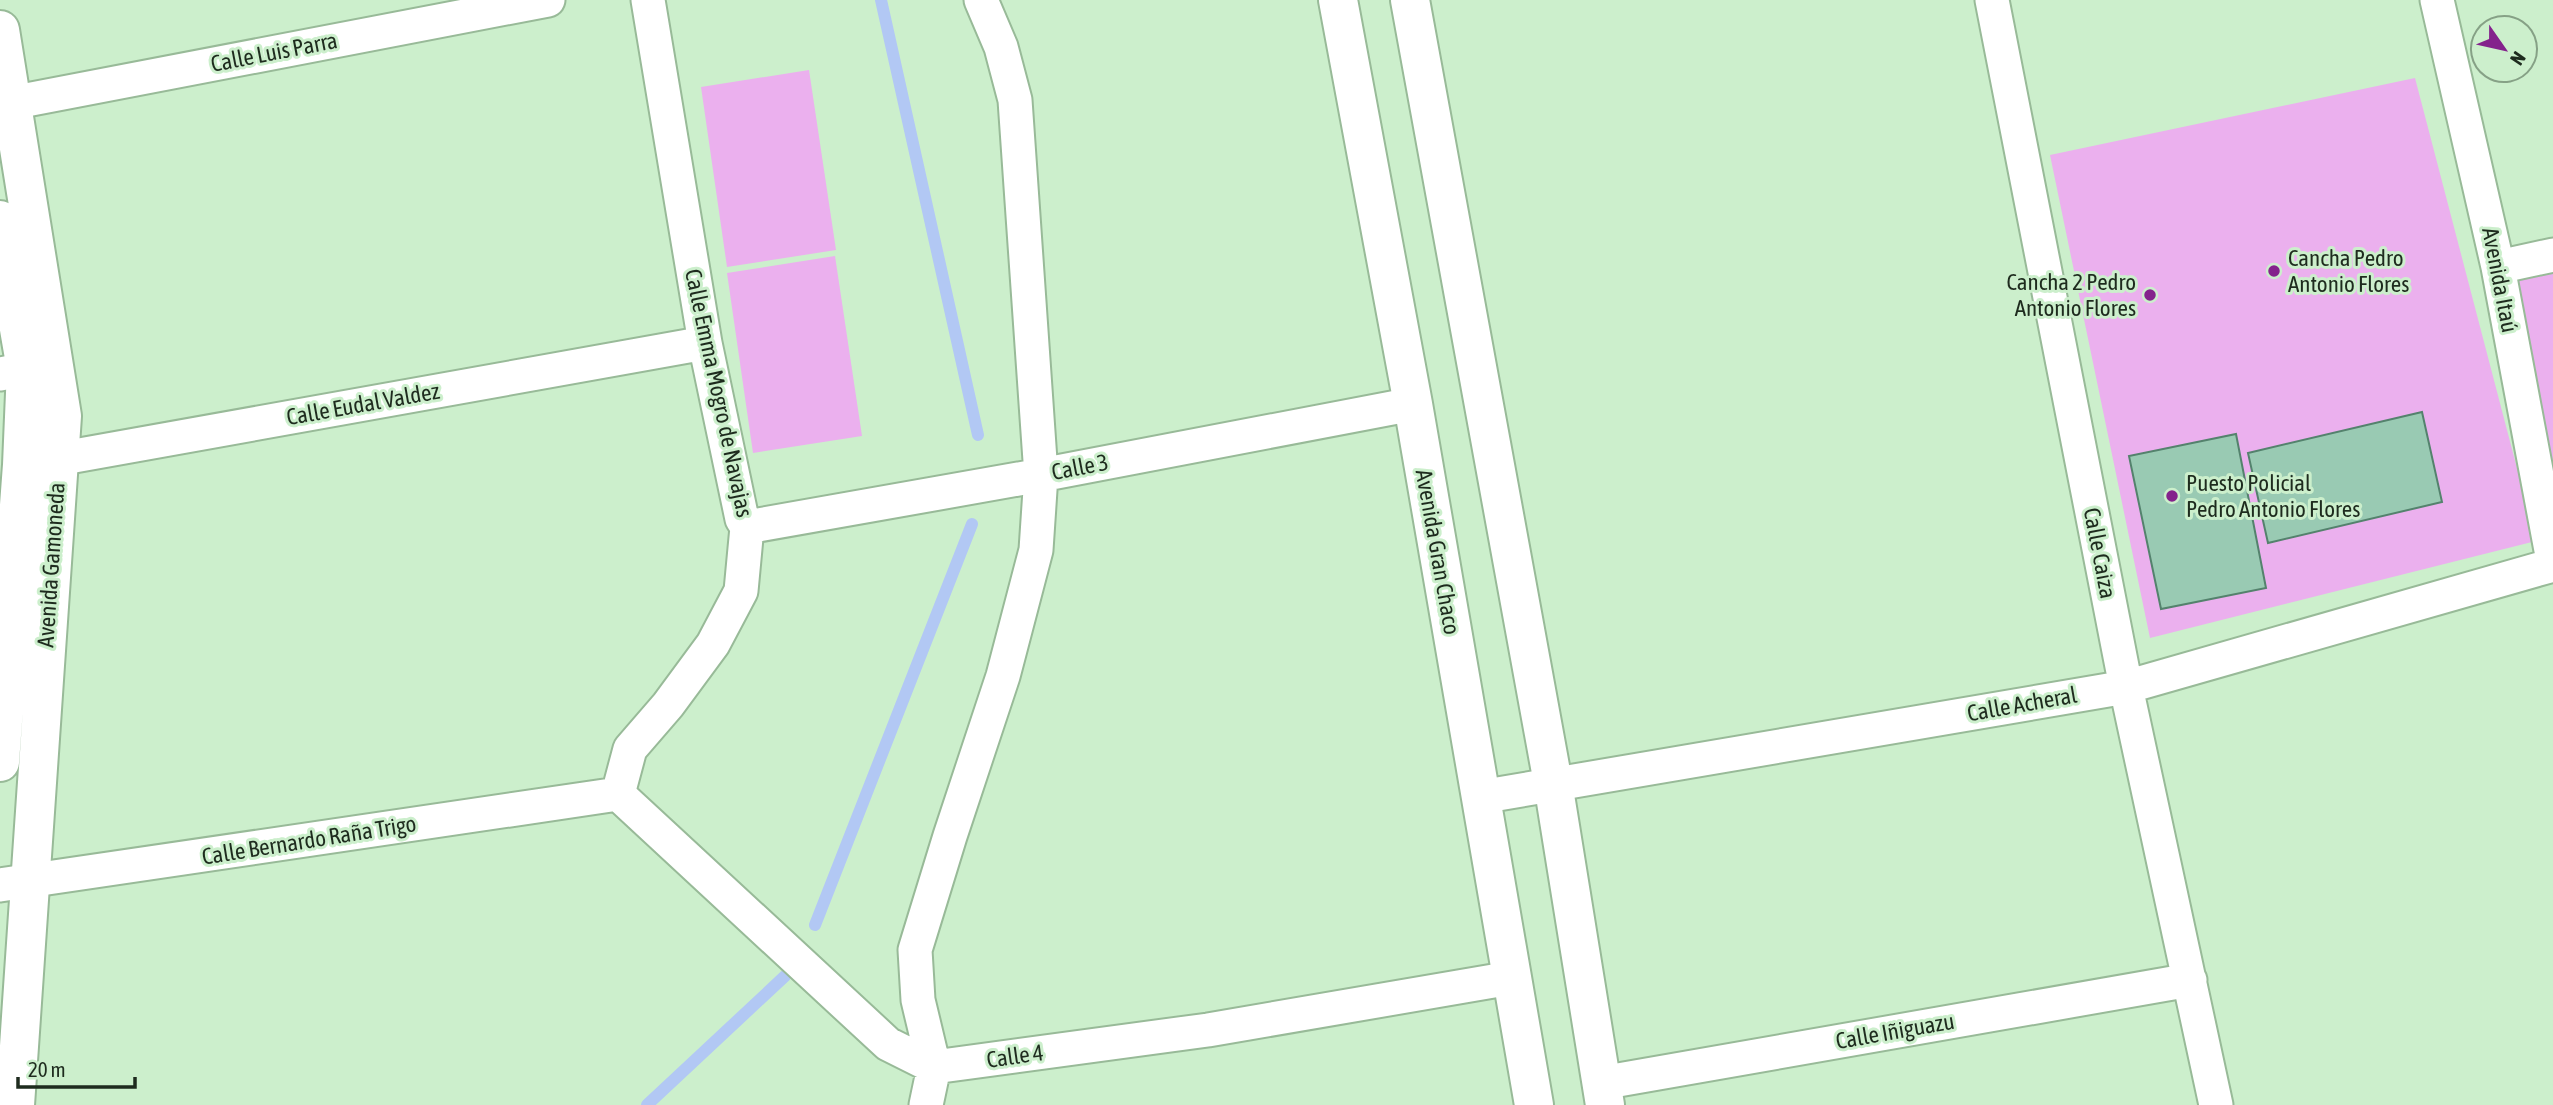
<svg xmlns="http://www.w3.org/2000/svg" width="2553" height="1105" viewBox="0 0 2553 1105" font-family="'Asap Condensed',sans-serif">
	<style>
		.green { fill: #ebb0ee }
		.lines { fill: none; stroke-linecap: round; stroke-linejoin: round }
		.stream { stroke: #b2c8f4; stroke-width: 12 }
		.building { fill: #99cab3; stroke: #54826d; stroke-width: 2 }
		.street-casing { stroke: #98ba98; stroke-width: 37 }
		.secondary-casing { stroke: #98ba98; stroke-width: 42 }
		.primary-casing { stroke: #98ba98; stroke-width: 42 }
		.street { stroke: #fff; stroke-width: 33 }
		.secondary { stroke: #fff; stroke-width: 38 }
		.primary { stroke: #fff; stroke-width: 38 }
		.poi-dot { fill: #84228c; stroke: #ccefcc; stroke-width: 2.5 }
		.labels { text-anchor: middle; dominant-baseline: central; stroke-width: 6; stroke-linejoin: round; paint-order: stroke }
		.street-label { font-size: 23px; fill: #1e2b1e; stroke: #ccefcc }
		.poi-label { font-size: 23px; fill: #1e2b1e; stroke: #ccefcc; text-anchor: start }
	</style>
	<rect width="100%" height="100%" fill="#ccefcc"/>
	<path class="green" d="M809,70l27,180 -109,17 -26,-180z
		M2415,78l121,463 -386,97 -100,-483z
		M835,256l27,180 -109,17 -26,-180z
		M2553,266v198l-41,-189z"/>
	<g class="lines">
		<path class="stream" d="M881,0l97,435
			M815,925l157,-401
			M647,1105l138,-129"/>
	</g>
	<path class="building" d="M2422,412l20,90 -174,41 -20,-90z
		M2236,434l30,154 -105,21 -32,-153z"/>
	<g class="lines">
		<g class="street-casing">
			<path id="street" d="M1992,0l134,687 90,418
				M2437,0l61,267 55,294
				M0,105l548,-105
				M2498,267l55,-12
				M0,374l26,-5
				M35,463l670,-120
				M747,527l294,-52 372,-71
				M618,794l270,250 46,23 274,-37 303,-52
				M618,794l12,-45 38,-44 45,-61 28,-53 6,-64 -5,-8 -37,-176 -57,-343
				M1480,797l646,-110 427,-122
				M0,885l618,-91
				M1601,1083l589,-103
				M926,1105l8,-38 -16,-67 -3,-50 35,-114 53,-160 33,-126 5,-75 -26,-375 -14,-53 -20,-47"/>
		</g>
		<g class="secondary-casing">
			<path id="secondary" d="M0,30l62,386 -47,689
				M0,220l26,149 -4,96 -22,297"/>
		</g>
		<g class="primary-casing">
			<path id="primary" d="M1338,0l75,404 121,701
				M1410,0l143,783 52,322"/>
		</g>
		<use href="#street" class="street"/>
		<use href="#secondary" class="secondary"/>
		<use href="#primary" class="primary"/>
	</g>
	<g class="poi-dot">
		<circle cx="2274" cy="271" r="7"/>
		<circle cx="2150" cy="295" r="7"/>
		<circle cx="2172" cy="496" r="7"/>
	</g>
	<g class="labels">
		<g class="street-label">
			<text transform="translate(274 52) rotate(-11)">Calle Luis Parra</text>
			<text transform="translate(2500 280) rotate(79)">Avenida Itaú</text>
			<text transform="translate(719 393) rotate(78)">Calle Emma Mogro de Navajas</text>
			<text transform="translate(363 404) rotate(-10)">Calle Eudal Valdez</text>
			<text transform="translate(1080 467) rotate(-11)">Calle 3</text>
			<text transform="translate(1438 552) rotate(80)">Avenida Gran Chaco</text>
			<text transform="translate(2100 553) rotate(79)">Calle Caiza</text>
			<text transform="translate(51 565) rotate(-86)">Avenida Gamoneda</text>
			<text transform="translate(2022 704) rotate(-10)">Calle Acheral</text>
			<text transform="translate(309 840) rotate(-9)">Calle Bernardo Raña Trigo</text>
			<text transform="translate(1895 1031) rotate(-10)">Calle Iñiguazu</text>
			<text transform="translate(1015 1056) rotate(-8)">Calle 4</text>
		</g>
		<g class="poi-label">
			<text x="2288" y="258">Cancha Pedro<tspan x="2288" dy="26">Antonio Flores</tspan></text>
			<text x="2136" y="282" text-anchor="end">Cancha 2 Pedro<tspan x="2136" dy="26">Antonio Flores</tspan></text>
			<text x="2186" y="483">Puesto Policial<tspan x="2186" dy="26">Pedro Antonio Flores</tspan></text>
		</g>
	</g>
	<g transform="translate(2504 49) rotate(124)"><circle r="33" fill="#ccefcc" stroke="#86a186" stroke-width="2"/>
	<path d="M0-5L12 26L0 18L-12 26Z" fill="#84228c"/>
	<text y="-10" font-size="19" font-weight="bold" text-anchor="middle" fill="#1e2b1e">N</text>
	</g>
	<path d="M18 1077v10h117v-10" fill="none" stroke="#1e2b1e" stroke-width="3.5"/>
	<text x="28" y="1077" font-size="21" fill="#1e2b1e" stroke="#ccefcc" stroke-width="5" paint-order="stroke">20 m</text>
</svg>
